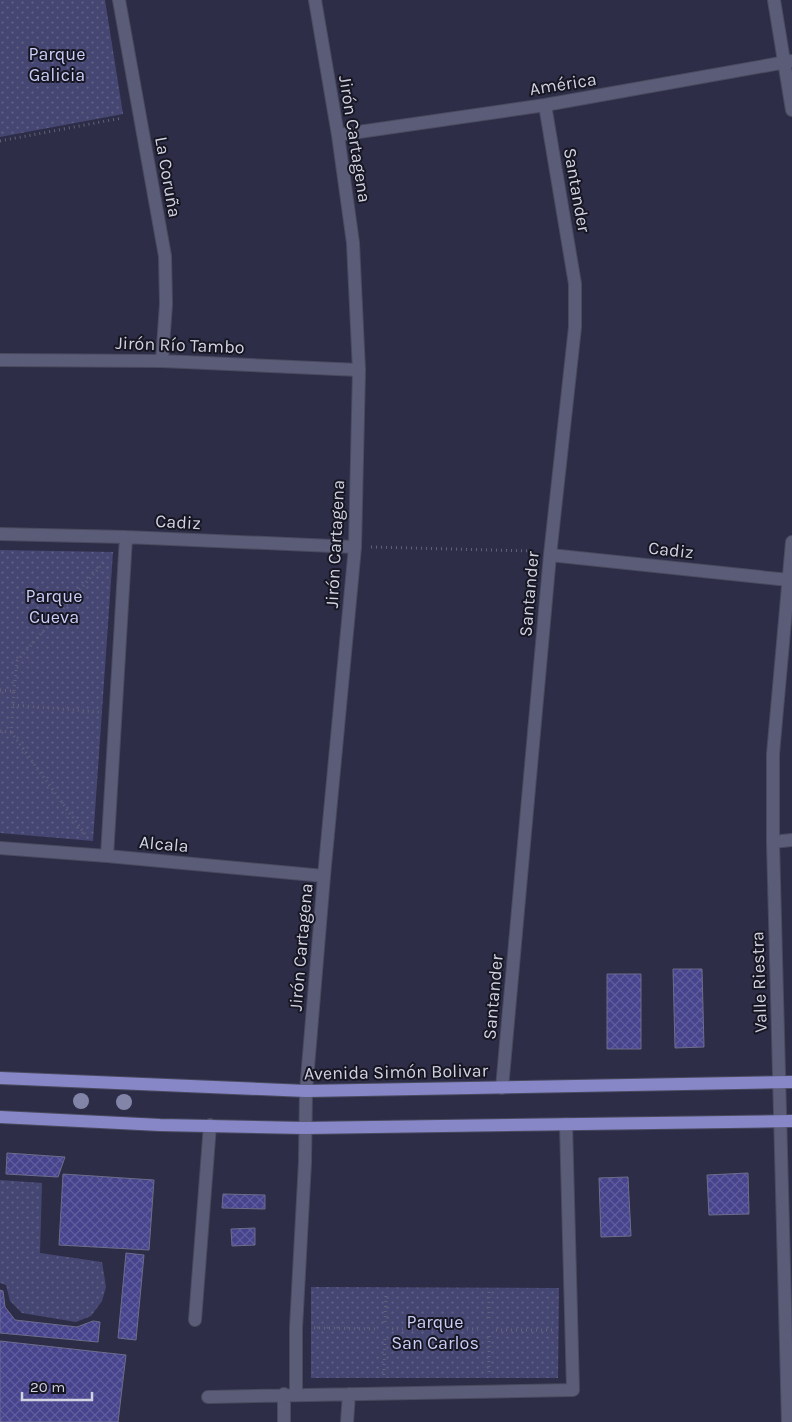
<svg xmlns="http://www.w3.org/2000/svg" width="792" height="1422" viewBox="0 0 792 1422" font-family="Karla,sans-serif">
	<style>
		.park { fill: url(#park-dots) }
		.building { fill: url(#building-cross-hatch); stroke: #6c6d8a }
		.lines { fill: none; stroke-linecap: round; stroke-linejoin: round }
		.minor-casing { stroke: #4a4a5f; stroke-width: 14 }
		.major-casing { stroke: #4a4a5f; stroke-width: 14 }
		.path { stroke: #616178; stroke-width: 3; stroke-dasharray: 1 4; stroke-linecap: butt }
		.minor { stroke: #5b5c78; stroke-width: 12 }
		.major { stroke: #8787c8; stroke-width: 12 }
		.tree { fill: #8385a8 }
		.labels { text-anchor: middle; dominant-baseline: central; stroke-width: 4; stroke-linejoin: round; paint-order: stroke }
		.park-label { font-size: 18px; fill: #cacdf7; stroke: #171723 }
		.street-label { font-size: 18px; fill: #d0d1e1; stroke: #171723 }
	</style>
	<defs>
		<pattern id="park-dots" width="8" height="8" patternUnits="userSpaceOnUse" patternTransform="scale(1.25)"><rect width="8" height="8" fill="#464673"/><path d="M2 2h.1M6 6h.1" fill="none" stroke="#606087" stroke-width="1.8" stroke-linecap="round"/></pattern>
		<pattern id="building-cross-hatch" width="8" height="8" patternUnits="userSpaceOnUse" patternTransform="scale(1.25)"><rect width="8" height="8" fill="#47438d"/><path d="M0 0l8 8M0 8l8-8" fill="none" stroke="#605d9d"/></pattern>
	</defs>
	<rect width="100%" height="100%" fill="#2d2d47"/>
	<path class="park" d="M0,0h105l18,114 -123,23z
		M0,550l113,2 -20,289 -93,-8z
		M0,1180l42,3 -2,70 62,9 4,25 -4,14 -11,15 -15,6 -54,-9 -12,-12 -4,-16 -6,-2z
		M311,1287l248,1 -1,90h-247z"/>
	<path class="building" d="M673,969h29l2,78 -29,1z
		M607,974h34v75h-34z
		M7,1153l58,4 -7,20 -52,-3z
		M748,1173l1,41 -40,1 -2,-40z
		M63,1174l91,6 -5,70 -90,-5z
		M628,1177l3,59 -30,1 -2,-59z
		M223,1194l42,1v14l-43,-1z
		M255,1228v17l-23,1 -1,-17z
		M126,1253l18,2 -8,85 -18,-2z
		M0,1290l3,1 2,16 10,13 62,7 16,-6 7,1 -2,20 -98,-9z
		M0,1341l126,14 -8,67h-118z"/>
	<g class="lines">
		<g class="minor-casing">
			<path id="minor" d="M119,0l46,256 1,48 -4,57
				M774,0l18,110
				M338,135l207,-30 247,-44
				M0,360l162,1 197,9
				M0,534l126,3 229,10
				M550,555l239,25
				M773,842l19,-2
				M0,848l107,8 217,20
				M107,856l19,-319
				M502,1088l48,-533 25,-228v-43l-30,-179
				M195,1320l15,-195
				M284,1394v28
				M296,1394v-66l9,-166 1,-71 18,-215 31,-329 4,-177 -6,-127 -15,-108 -23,-135
				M208,1397l365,-7 -7,-266
				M347,1422l2,-28
				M788,1422l-15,-580v-88l19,-212"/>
		</g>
		<g class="major-casing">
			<path id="major" d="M0,1078l306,13 486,-9
				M0,1117l160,8 145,3 487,-7"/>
		</g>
		<path class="path" d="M0,141l122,-23
			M371,547l161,4
			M0,690l14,1 -3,41 -11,-1
			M14,691l3,-30 89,-101
			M13,705l86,7
			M11,732l76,105
			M489,1292v30
			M385,1322l1,-30
			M314,1328l64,1
			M392,1329h90
			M496,1330h59
			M489,1336v40
			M384,1375l1,-39"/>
		<use href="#minor" class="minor"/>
		<use href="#major" class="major"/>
	</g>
	<g class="tree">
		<circle cx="81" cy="1101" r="8"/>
		<circle cx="124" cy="1102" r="8"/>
	</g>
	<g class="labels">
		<g class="park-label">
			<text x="57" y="54">Parque<tspan x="57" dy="21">Galicia</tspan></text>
			<text x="54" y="596">Parque<tspan x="54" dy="21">Cueva</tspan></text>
			<text x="435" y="1322">Parque<tspan x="435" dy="21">San Carlos</tspan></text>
		</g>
		<g class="street-label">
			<text transform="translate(563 84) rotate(-9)">América</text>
			<text transform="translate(355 139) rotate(81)">Jirón Cartagena</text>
			<text transform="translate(168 177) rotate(80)">La Coruña</text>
			<text transform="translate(577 190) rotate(80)">Santander</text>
			<text transform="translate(180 345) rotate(2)">Jirón Río Tambo</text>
			<text transform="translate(178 522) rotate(3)">Cadiz</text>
			<text transform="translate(335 544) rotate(-87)">Jirón Cartagena</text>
			<text transform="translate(671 550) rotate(6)">Cadiz</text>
			<text transform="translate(529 594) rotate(-85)">Santander</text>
			<text transform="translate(164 844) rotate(5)">Alcala</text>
			<text transform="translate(301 947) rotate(-85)">Jirón Cartagena</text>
			<text transform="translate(759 982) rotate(-92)">Valle Riestra</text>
			<text transform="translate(493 997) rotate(-85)">Santander</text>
			<text transform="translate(396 1072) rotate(-1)">Avenida Simón Bolivar</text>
		</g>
	</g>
	<path d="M22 1392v8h70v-8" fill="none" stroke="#d0d1e1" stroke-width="2.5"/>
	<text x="30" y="1392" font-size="15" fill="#d0d1e1" stroke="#171723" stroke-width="4" paint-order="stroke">20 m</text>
</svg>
